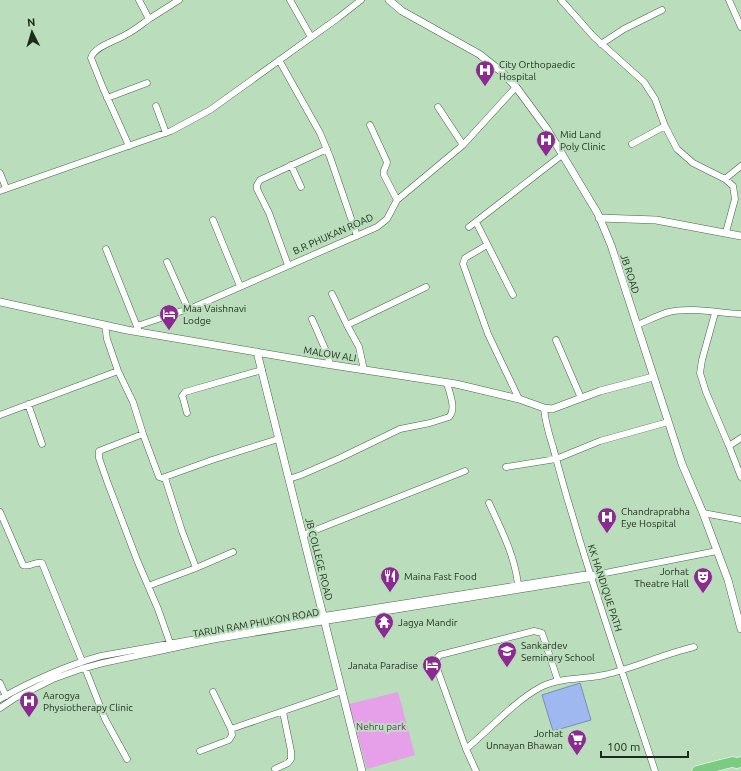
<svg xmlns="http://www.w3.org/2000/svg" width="741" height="771" viewBox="0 0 741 771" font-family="Ubuntu,sans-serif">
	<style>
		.green { fill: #e69fe9 }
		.water { fill: #9fb9f0; stroke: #788eb1 }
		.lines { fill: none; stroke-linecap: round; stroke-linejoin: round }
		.minor-casing { stroke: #456646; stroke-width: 7 }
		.tertiary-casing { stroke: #456646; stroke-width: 8 }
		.trunk-casing { stroke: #fff; stroke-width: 11 }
		.minor { stroke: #fff; stroke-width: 6 }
		.tertiary { stroke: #fff; stroke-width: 7 }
		.trunk { stroke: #7bcc82; stroke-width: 10 }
		.labels { text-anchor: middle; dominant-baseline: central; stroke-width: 4; stroke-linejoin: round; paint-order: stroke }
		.poi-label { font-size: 10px; fill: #1d2b1d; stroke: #badebb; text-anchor: start }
		.street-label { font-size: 10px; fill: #1d2b1d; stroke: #badebb }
		.park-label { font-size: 10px; fill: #812687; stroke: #badebb }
	</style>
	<rect width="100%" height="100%" fill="#badebb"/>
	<path class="green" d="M398,692l17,63 -48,14 -18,-65z"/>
	<path class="water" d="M580,683l11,37 -38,11 -11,-36z"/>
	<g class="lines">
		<g class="minor-casing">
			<path id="minor" d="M290,0l21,37
				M561,0l33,37 50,45 11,17 10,27 12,23 16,14 32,16 8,7 2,13 -9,33
				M729,0l12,27
				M149,19l30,-19
				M601,44l23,-15 38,-19
				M279,60l41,73 10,24 27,79
				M107,98l40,-15
				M156,106l10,27
				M438,107l25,38
				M370,125l17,37c0,5 -5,7 -3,13l13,25
				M632,144l33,-18
				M129,146l-26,-58 -12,-30c2,-11 27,-18 36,-24 8,-4 15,-10 22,-15l-10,-19
				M291,165l10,22
				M0,173l6,15
				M725,179l16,-13
				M0,191l171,-60 39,-21 128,-92 23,-18
				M213,220l27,66
				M476,222l37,73
				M469,227l93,-72
				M487,245l-22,13 -2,6 25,70 31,65
				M106,249l32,80
				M167,262l21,47
				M288,265l-19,-52 -12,-24v-4l3,-5 67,-31
				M332,294l15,31
				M715,313l-13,47 -2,13 6,19 23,54 12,31
				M312,319l14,32 4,13
				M637,325c10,-4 21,-10 32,-13 22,-5 50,1 72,2
				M137,326l57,-19 183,-80 10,-8 10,-19 66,-55 53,-58
				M556,340l25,58
				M364,370l-5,-23 -12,-22 79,-38
				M118,371l15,31 10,32
				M28,404l14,40
				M544,408c1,14 5,26 9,39 6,22 12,45 19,67 25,87 55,171 83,257
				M187,413l-4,-15 -1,-2 3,-4 77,-22
				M0,415l118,-44 -11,-32 -2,-14
				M729,446l12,-8
				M506,467l50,-8 44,-18 68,-19
				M289,479l12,-4 39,-17 60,-29 30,-6 19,-6c8,-8 0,-25 -2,-34
				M489,503c12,26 26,53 29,82
				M0,512l23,53c6,3 12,-4 19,-2l40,98
				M703,513l38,7
				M303,535l162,-64
				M196,568l37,-16
				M148,586l48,-18 -14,-37 -17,-53
				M170,643l-12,-34 -21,-49 -30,-79 -8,-23v-7l44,-17 16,43 3,1 50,-18 66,-21
				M85,668l20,51 22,40
				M0,683l6,13
				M0,699c29,-17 68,-34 101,-43l223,-40 265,-42 6,1 122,-24
				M0,708l15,-10 38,-19 28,-10 22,-6 108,-23 114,-19 266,-43 4,-3
				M231,729l111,-38
				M466,749l-31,-86 1,-4 4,-4 94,-24 8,2 16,48
				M200,751l29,-11 3,-5 -1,-6 -18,-37
				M275,769l13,-6 3,-4v-8l-8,-39
				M476,771l-10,-22c23,-19 48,-47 73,-61 20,-11 43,-8 65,-13 31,-7 59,-21 90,-28"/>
		</g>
		<g class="tertiary-casing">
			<path id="tertiary" d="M389,0l13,11 77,43 24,19 13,14 31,42 51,85 13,31 71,219 21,49 25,67 13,49
				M599,218l57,2 85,16
				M0,302l127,28 199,34 130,20 63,15 25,9 8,1 48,-18 53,-14
				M257,352l105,419"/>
		</g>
		<g class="trunk-casing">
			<path id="trunk" d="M697,771l35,-9 5,1 4,-1"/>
		</g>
		<use href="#minor" class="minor"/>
		<use href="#tertiary" class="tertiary"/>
		<use href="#trunk" class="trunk"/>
	</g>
	<defs>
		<g id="hospital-pin" transform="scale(1)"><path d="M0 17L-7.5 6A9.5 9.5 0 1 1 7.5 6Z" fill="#8c2a92" stroke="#badebb"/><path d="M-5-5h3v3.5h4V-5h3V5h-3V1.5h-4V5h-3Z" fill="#fff"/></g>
		<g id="hotel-pin" transform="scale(1)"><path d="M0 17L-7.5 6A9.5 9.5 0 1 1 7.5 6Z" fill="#8c2a92" stroke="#badebb"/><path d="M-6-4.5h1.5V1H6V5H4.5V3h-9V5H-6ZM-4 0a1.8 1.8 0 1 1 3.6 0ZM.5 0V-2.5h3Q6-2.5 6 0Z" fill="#fff"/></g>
		<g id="restaurant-pin" transform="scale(1)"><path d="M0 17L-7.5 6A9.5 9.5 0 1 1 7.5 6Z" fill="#8c2a92" stroke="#badebb"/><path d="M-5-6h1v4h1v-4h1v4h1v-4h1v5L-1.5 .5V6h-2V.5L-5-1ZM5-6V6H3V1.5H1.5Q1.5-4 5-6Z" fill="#fff"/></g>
		<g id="theatre-pin" transform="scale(1)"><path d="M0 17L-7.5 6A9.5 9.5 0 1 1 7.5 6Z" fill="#8c2a92" stroke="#badebb"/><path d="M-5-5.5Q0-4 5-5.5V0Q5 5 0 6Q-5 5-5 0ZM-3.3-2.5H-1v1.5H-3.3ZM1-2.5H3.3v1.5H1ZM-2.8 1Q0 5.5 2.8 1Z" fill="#fff"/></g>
		<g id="temple-pin" transform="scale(1)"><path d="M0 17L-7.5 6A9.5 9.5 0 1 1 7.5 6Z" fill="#8c2a92" stroke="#badebb"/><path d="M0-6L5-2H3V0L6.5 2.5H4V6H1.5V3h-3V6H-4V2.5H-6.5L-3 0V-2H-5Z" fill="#fff"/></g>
		<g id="school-pin" transform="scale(1)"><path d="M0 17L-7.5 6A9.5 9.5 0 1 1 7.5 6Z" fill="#8c2a92" stroke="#badebb"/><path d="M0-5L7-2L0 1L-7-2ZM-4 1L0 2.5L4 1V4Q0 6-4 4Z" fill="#fff"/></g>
		<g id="supermarket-pin" transform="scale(1)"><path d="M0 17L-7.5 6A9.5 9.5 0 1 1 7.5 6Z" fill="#8c2a92" stroke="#badebb"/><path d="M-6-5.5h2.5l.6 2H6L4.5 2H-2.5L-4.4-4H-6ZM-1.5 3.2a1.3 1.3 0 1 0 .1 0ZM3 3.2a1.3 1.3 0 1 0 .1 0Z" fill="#fff"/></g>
	</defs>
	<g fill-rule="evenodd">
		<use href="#hospital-pin" x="485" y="70"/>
		<use href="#hospital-pin" x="546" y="140"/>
		<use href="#hotel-pin" x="169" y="314"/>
		<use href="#hospital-pin" x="607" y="517"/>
		<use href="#restaurant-pin" x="390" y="576"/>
		<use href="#theatre-pin" x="703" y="577"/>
		<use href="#temple-pin" x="384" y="622"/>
		<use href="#school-pin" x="507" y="651"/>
		<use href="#hotel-pin" x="432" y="665"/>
		<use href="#hospital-pin" x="29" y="701"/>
		<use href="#supermarket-pin" x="577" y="739"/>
	</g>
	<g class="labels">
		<g class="poi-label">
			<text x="499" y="64">City Orthopaedic<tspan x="499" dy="12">Hospital</tspan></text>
			<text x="560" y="134">Mid Land<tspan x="560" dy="12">Poly Clinic</tspan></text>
			<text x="183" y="308">Maa Vaishnavi<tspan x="183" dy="12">Lodge</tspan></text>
			<text x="621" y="511">Chandraprabha<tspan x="621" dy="12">Eye Hospital</tspan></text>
			<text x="689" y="571" text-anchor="end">Jorhat<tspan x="689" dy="12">Theatre Hall</tspan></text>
			<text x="404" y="576">Maina Fast Food</text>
			<text x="398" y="622">Jagya Mandir</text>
			<text x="521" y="645">Sankardev<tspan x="521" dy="12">Seminary School</tspan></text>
			<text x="418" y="665" text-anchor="end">Janata Paradise</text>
			<text x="43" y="695">Aarogya<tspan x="43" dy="12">Physiotherapy Clinic</tspan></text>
			<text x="563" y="733" text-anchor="end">Jorhat<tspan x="563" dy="12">Unnayan Bhawan</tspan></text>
		</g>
		<g class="street-label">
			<text transform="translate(333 234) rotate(-24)">B.R PHUKAN ROAD</text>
			<text transform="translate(630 274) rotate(72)">JB ROAD</text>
			<text transform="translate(330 354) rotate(9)">MALOW ALI</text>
			<text transform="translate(319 559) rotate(76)">JB COLLEGE ROAD</text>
			<text transform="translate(605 588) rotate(72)">KK HANDIQUE PATH</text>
			<text transform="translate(256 623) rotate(-10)">TARUN RAM PHUKON ROAD</text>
		</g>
		<g class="park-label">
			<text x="381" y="726">Nehru park</text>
		</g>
	</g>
	<g transform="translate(32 32) rotate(355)" stroke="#badebb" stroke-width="3" paint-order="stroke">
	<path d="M0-3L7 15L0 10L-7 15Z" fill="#1d2b1d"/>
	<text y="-6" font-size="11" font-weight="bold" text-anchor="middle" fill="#1d2b1d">N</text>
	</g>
	<path d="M601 751v6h87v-6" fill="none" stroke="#1d2b1d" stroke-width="2"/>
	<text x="607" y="751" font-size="12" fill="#1d2b1d" stroke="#badebb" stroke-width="3" paint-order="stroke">100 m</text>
</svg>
